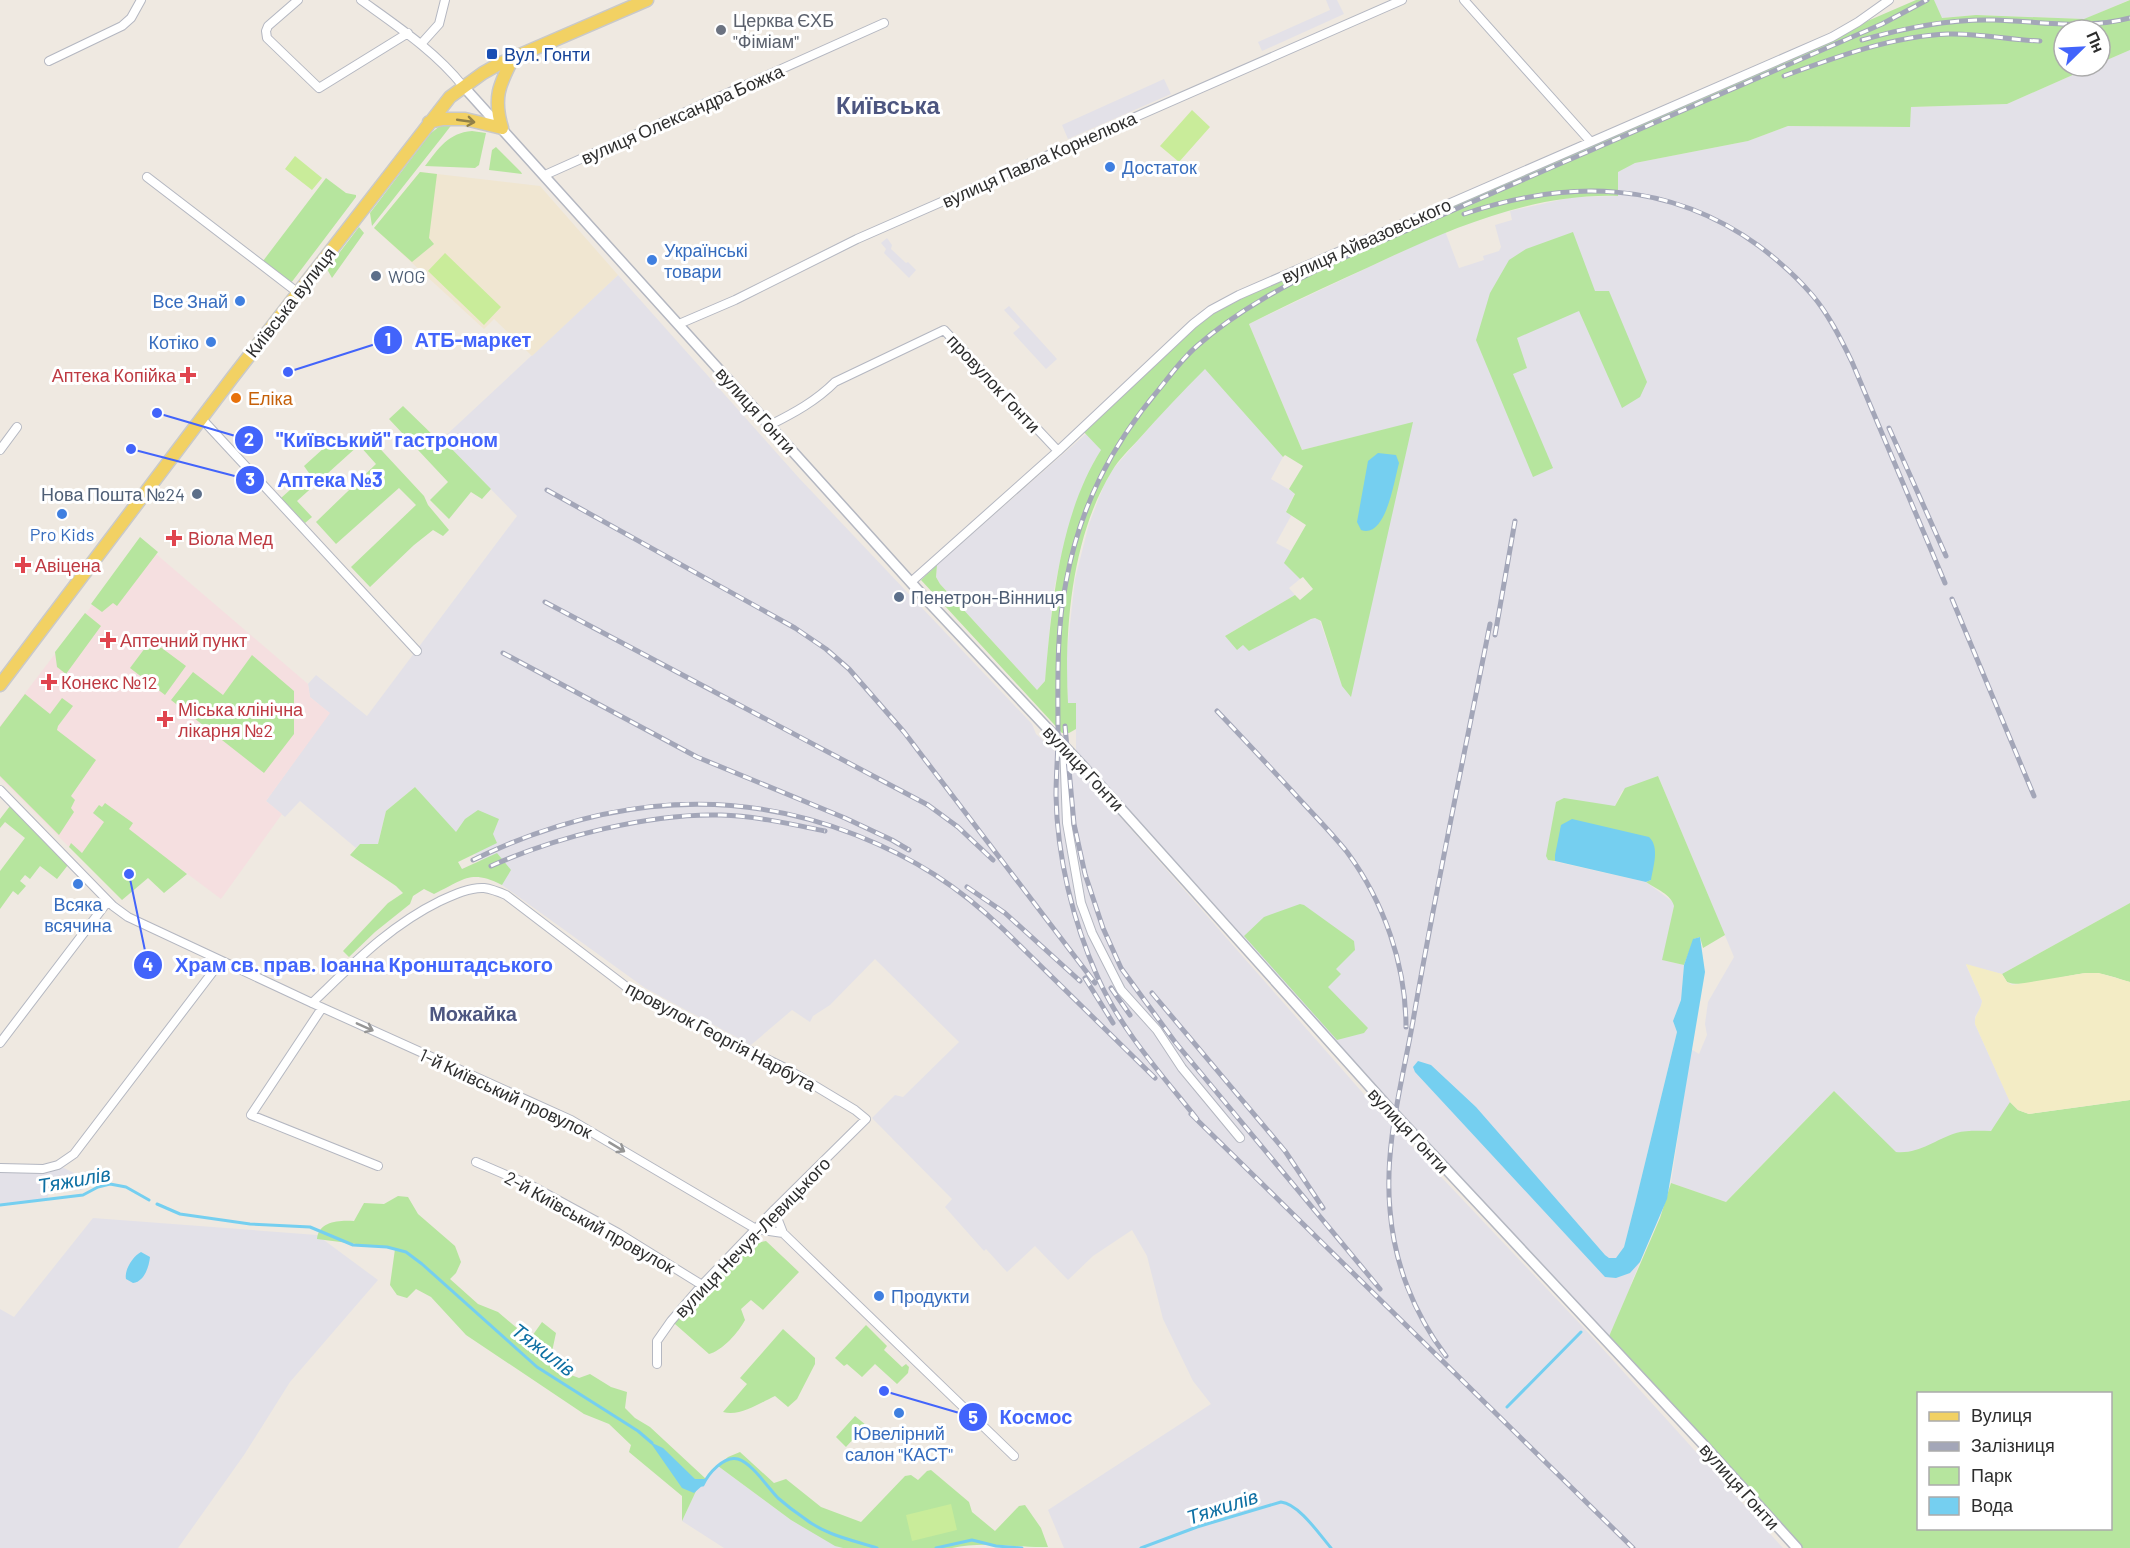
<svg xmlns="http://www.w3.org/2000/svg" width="2130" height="1548" viewBox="0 0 2130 1548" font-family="Barlow,sans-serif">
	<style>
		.industrial { fill: #e3e1e8 }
		.education { fill: #f0e6d1 }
		.medical { fill: #f5dfe0 }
		.green { fill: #b6e59e; fill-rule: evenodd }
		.sand { fill: #f3ecc5 }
		.pitch { fill: #c9ec9a }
		.water { fill: #75cff0 }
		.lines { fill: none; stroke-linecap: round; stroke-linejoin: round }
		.stream { stroke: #75cff0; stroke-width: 3 }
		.minor-casing { stroke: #b4b7c1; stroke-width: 10 }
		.tertiary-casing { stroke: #b4b7c1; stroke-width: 12 }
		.primary-casing { stroke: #c9c9c9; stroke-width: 15 }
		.minor { stroke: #fff; stroke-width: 8 }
		.tertiary { stroke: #fff; stroke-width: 9 }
		.primary { stroke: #f2d163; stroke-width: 12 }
		.rail-casing { stroke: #a3a6b8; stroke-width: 5 }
		.rail { stroke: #fff; stroke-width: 3; stroke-dasharray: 9; stroke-linecap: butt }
		.oneway { stroke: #908048 }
		.oneway2 { stroke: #969696 }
		.worship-dot { fill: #6b7280; stroke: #fff; stroke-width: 2 }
		.transit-dot { fill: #1a4fb4; stroke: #fff; stroke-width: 2 }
		.shop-dot { fill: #3f7fe0; stroke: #fff; stroke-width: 2 }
		.service-dot { fill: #5c6f8a; stroke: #fff; stroke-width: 2 }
		.health-dot { fill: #e0444e; stroke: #fff; stroke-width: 2 }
		.food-dot { fill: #e8710a; stroke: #fff; stroke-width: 2 }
		.labels { text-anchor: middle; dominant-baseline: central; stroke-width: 6; stroke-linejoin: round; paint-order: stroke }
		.worship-label { font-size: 18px; fill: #5b616d; stroke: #fff; text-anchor: start }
		.transit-label { font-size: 18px; fill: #164399; stroke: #fff; text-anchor: start }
		.street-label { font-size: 18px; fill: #2e2e2e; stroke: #fff }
		.shop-label { font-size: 18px; fill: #366cbe; stroke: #fff; text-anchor: start }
		.service-label { font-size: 18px; fill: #4e5e75; stroke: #fff; text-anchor: start }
		.health-label { font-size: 18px; fill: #be3a42; stroke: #fff; text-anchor: start }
		.food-label { font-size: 18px; fill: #c56008; stroke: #fff; text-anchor: start }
		.neighbourhood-label { font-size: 20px; font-weight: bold; fill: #4d5680; stroke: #fff }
		.water-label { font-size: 20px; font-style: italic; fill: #0d6fa3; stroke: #fff }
		.district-label { font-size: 24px; font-weight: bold; fill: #4d5680; stroke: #fff }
		.leader { fill: none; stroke: #4264fb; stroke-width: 2 }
		.callout-dot { fill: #4264fb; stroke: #fff; stroke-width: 2 }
		.mark-label { font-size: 18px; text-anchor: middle; font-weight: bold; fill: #fff }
		.callout-label { font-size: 20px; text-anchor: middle; font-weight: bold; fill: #4264fb; stroke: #fff; stroke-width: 6; stroke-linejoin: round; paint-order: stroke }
	</style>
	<rect width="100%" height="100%" fill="#efe9e1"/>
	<path class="industrial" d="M1326,0h11l7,14 -82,37 -4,-9 72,-32z
		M1934,0h195l-44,19 -109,-4 -35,3z
		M2130,50v853l-128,71 -36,-9 16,36 -1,6 -6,10v7l35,78 -6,12 -13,17 -34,2 -35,17 -13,3h-13l-62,-62 -108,111 -55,-19 20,-134 8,5 8,-19 -2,-11 3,-22 26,-45 -76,-181 -36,15 -7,15 -4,1 -63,53 98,22 27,20 1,4 -11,54 21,5 -3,35 -8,21 4,11 -42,172 -11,43 -7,11 23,4 -9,22 287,110v134l-95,20 -192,-262 -24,55 -531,-582v-55l-8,-1 -2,-43 9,-81 14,-55 15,-39 9,-16 56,-64 36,-37 78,89 -12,22 24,14 -9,18 5,5 -15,27 15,8 -6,12 15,16 -11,9 6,7 -70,41 12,13 6,-5 72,-26 5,3 22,65 70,-263 -110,27 -53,-126 196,-93 14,37 25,-8 -1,-4 16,-5 2,-4 -6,-22 17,-5 -2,-9 63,-14 45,-1v-25l17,-8 113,-22 40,-15 121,1 2,-20 96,-3 86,-38h7v-3z
		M1164,79l7,15 -103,45 -6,-14z
		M887,238l5,7 -1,4 15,14 2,-1 8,8 -7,8 -25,-25 2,-4 -5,-6z
		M618,275l181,203 233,246 4,10 33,30 8,4 300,341 205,217 201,222h-719l-16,-38 163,-106 -18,-23 -30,-62 -16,-63 -15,-26 -39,26 -25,24 -33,-34 -28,26 -21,-23 -2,2 -39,-44 7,-8 -80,-81 23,-23 8,2 56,-55 -84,-83 -45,46 -17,11 -3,6 -18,-12 -41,35 -106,-57 -143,-103 -87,-98 -29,24 -8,33h-18l-4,4 -56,-47 -15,16 -19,-16 63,-88 -19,-16 -2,-13 8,-9 51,41 150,-200 -75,-77z
		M1009,306l48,53 -11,10 -33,-36 7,-6 -16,-17z
		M1086,434l16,16 -7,10 -16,39 -19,62 -7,34 -8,86 -8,9 -97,-106 -4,-7 1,-12z
		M58,1165l22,11 9,1 3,8 -11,5 -32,2 -2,8 -47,5v-37z
		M93,1218l224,17 61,45 -88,102 -46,73 -66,93h-178v-239l14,8z
		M718,1466l73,54 52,28h-119l-42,-27 15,-32 6,-4 3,-6z"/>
	<path class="education" d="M420,172l120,14 78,89 -86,81 -38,-37 -10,10 -110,-101z"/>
	<path class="medical" d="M141,541l167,143 2,13 20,16 -64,88 16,13 -61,85 -48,-36 -27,16 -24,21 -122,-122v-52z"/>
	<path class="green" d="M1916,0h18l8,18 34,-3 108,4 46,-19v50l-30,13v-33h-36v36h29l-86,38 -96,3 -1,20 -122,-1 -40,15 -113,22 -17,9v24c-88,-3 -171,34 -249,71 -40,18 -81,37 -120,57l53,126 111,-28 -62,275 -9,-11 -21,-65 -6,-3 -4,1 -62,32 -6,-6 -6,5 -12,-14 70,-41 5,5 13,-11 -10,-12 -3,2 -16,-16 22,-38 -20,-13 9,-18 -6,-5 14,-23 -18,-11 -2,2 -78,-88c-23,23 -45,46 -66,70 -9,10 -20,20 -27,32 -40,65 -48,157 -44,232h8v26l-7,4h-7l-141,-153 16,-15 -1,12 4,7 97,106 8,-9c7,-77 14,-164 56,-231l-20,-21 130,-119 379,-169z
		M453,123l-10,13 -71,90 -2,-13 60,-79 12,-10z
		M472,131l14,2 -7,32 -4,3 -50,-2c14,-18 23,-33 47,-35z
		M496,147l25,25 1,2 -33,-4 3,-20z
		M420,172l17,2 -8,64 5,6 -22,18 -38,-34z
		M326,178l20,15 10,2v2l-65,86 -28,-22z
		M359,227l5,6 -32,45 -5,-9z
		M1573,232l22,59h14l38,91 -7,15 -18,11 -43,-97 -62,27 10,30 -14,6 40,94 -20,9 -57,-137 14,-47 19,-33 17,-11z
		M403,406l36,35 3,-2 49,50 -9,10 -11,-7 -22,27 -19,-19 18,-18 -59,-63z
		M335,438l36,1 53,57 4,9 21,25 -6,6 -10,-6 -19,15 -44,42 -19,-20 65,-62 -17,-17 -63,56 -20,-22 60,-58 -17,-19 -62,56 15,16 -7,6 -24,-25 28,-25 -5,-7z
		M140,537l18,15 -41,54 -4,-3 -11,9 -11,-8z
		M85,613l16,13 -35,48 -9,-7 -2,-15z
		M151,640l35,26 -21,29 -35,-27z
		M252,655l42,36v43l-30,39 -93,-73 22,-28 30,23z
		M25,694l25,20 12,-16 11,8 -15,20 -1,4 39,30 -25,36 4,4 -4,8 3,4 -15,23 -59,-59v-49z
		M1658,776l67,159 -22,13 -3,-11 -6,2 -10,26 -22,-5 12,-54c-3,-12 -18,-17 -28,-24l5,-2 -96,-25v6l-7,-1 -2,-4 10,-54 8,-4 51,8 10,-18z
		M415,787l41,45 9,-13 13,-9 21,9 -6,15 4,9 -39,19 4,7 35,-16 14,17 -9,15c-32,-16 -38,-5 -68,9l-10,-5 -11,7 -3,8 -35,28 -26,25 -6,-6 45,-48 15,-10 -7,-7 -46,-31 10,-11h18l8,-33z
		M105,803l28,20 -4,6 58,45 -23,19 -16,-15 -26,22 -53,-53 2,-4 11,10 22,-31 -11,-9 6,-8 3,2z
		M10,806l58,59 -11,14 -17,-13 -10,13 -5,-4 -5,6 6,5 -8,9 -5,-4 -13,18v-38l25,-33 -20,-16 -5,6v-9z
		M2130,903v79c-14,-4 -27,-10 -42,-9 -20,1 -65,16 -81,9l-5,-8z
		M1300,904l4,1 50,36 1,9 -19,19 5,5 -13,13 40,41 -4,5 -27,7 -93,-104 20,-19z
		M1834,1091l62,61c24,2 38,-12 60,-19 11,-3 24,-2 35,-2l19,-29 8,8 11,4 101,-14v448h-333l-190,-207 53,-123 11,-35 55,19zM1918,1394h192v134h-192z
		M398,1196l10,1 10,17 37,32 6,16 -5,11 -6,6 28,25 20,8 32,27 12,-17 14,11 -6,28 13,11 16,6 11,-4 21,13 16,5 -2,16 10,10 15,9 56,52 -3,6 -6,4 -15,32v-25l-53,-44 2,-7 -22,-21 -25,-10 -118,-79 -35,-38 -15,-8 -9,9 -10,-3 -7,-10 5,-36 -78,-10c2,-18 22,-19 37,-18l10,-18 20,1z
		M750,1240l6,3 10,-2 33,31 -36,38 -12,-10 -10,9 4,11c-6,12 -23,31 -36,34l-34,-30v-6z
		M866,1325l21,21 -3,4 18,17 4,-3 3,3 -1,6 -11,11 -22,-20 -13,13 -15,-13 -3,2 -9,-8z
		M783,1329l32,29v6l-18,35 -9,8 -13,-11c-15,7 -35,21 -52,16l24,-28 -7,-6z
		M855,1416l11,9 -20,22 -10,-10z
		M740,1452l34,31 12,-4 35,28 40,15 44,-46 6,-1 7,5 9,-9 4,-1 38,32 3,10 23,19 24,-25 6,-1 16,23 7,19c-30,1 -65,-6 -96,1h-109l-8,-2 -44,-26 -73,-54 10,-9z"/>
	<path class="sand" d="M1966,964l36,10 5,8 5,3 73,-12h14l31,9v118l-101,14 -11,-4 -8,-8 -35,-78c-1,-9 6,-14 7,-23z"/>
	<path class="pitch" d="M1192,110l18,17 -31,35 -19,-16z
		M295,156l27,22 -10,12 -27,-21z
		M445,253l56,54 -17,18 -56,-54z
		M951,1504l6,26 -45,11 -6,-26z"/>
	<path class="water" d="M1378,453l18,2 3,8c-5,18 -13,76 -38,67l-4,-8 11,-61z
		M1572,819l77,18c11,10 4,30 2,43l-5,2 -91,-21v-6l6,-30z
		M1700,937l5,35 -38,227 -27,63 -10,11 -14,5 -11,-1 -190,-205 -2,-5 5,-6 13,4 45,42 129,148 4,3h7l8,-11 11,-43 42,-172 -4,-11 8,-21 3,-35 9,-26z
		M141,1252l9,5c-1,10 -6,25 -17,26l-7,-4c-2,-9 7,-23 15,-27z
		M650,1442l13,6 32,31h11l-3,6 -9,8 -12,-5z"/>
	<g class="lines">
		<path class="stream" d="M157,1204l23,10 70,10 60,3 43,18 34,2 19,5 16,12 115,103 101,64 14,12
			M0,1205l83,-10 15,-8 12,-3 16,3 23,13
			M1507,1407l74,-75
			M701,1485h2c5,-11 21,-30 35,-26 14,4 30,29 40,39 8,7 17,14 26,20 21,17 48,22 73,30
			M936,1548l36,-8 24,6 26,2
			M1141,1548l56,-21 84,-25c18,2 38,32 50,46"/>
		<g class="minor-casing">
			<path id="minor" d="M298,0l-30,26 -2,5 1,7 52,50 89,-55
				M361,0c36,26 74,51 102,86
				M1464,0l126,141
				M421,44l18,-20 6,-24
				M49,61l73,-35 9,-8 10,-18
				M545,175l339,-152
				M147,177l150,115
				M679,324l56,-24 122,-61 545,-239
				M201,418l216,233
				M770,425c24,-12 46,-24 65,-43l109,-52 114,121
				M0,450l17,-23
				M911,582l147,-131 135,-127 18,-14 28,-15 593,-258 26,-15 31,-22
				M1064,745l3,78 14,80 11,30 29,57 36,40 25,38 58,70
				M0,790l113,116 15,11 184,86 259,117 185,109 27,4 231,223
				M312,1003c41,-39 77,-77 128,-102 13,-6 30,-14 44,-13 8,1 15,4 22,7l131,100 150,74 68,41 11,9 -92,91 -72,75 -31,36 -14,20v23
				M322,1008l-71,107 127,51
				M0,1043l108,-142
				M476,1162l56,24 86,47 84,52
				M0,1168l43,1 15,-4 16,-11 147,-193
				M774,1210l9,23"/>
		</g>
		<g class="tertiary-casing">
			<path id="tertiary" d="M463,86l462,512 155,165 309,345 312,334 96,106"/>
		</g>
		<g class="primary-casing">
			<path id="primary" d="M429,122l14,-3h22l37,9c-9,-30 -3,-43 11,-70
				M0,685l232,-307 218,-281 33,-24 16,-9 148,-64"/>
		</g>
		<use href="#minor" class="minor"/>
		<use href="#tertiary" class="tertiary"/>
		<use href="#primary" class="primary"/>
		<g class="rail-casing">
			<path id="rail" d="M1862,40c42,-12 86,-21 131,-20 45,1 92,10 137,-2
				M1784,76c52,-19 109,-40 164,-42 31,-1 61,6 92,7
				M1464,214c104,-35 204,-34 295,32 20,15 38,31 54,50 16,19 28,43 39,66l93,221
				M1889,428l57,128
				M547,490l248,138 31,21 23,20 55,63 191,251
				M1952,599l82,197
				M545,602l383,203 30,22 35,33
				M1495,635l20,-114
				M503,653l194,104 148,61 47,22 17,10
				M1217,711c25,26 50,53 75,80 18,20 38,40 55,61 37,50 59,113 59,175
				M1065,726l9,98 11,50 18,54 18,40 54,74 205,247
				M473,860c124,-60 252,-77 383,-25 58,23 102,51 148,95l151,148
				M491,866c65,-29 158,-53 230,-51 35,1 70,9 104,16
				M967,887l38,26 75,68
				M1085,978l28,45
				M1111,988l19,27
				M1152,993l133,158 38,57
				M1191,1114l442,434
				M1197,1119c-35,-44 -76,-89 -99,-141 -25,-56 -41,-121 -42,-183 0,-20 2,-40 2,-61 0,-50 -2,-102 8,-152 14,-76 45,-136 94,-194 12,-15 23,-30 37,-42 41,-36 90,-62 139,-85l546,-237 45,-24
				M1446,1356c-32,-42 -52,-93 -56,-146 -6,-64 12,-127 23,-189 23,-133 51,-265 77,-397"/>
		</g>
		<use href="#rail" class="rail"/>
	</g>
	<defs><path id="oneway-shaft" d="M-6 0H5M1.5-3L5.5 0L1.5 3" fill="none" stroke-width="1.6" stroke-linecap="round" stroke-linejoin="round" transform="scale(1.5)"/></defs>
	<use class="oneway" href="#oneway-shaft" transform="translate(466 121) rotate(8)"/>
	<g class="oneway2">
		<use href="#oneway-shaft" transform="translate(365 1027) rotate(24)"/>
		<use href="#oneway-shaft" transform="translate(617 1147) rotate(31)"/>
	</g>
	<circle class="worship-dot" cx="721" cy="30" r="6"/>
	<rect class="transit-dot" x="486" y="48" width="12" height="12" rx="3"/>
	<g class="shop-dot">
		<circle cx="1110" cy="167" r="6"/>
		<circle cx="652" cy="260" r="6"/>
		<circle cx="240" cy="301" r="6"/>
		<circle cx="211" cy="342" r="6"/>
		<circle cx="62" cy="514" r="6"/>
		<circle cx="78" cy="884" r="6"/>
		<circle cx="879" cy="1296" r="6"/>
		<circle cx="899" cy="1413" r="6"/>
	</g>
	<g class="service-dot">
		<circle cx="376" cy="276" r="6"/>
		<circle cx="197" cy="494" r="6"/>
		<circle cx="899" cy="597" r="6"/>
	</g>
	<g class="health-dot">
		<path d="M185 366h6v6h6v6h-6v6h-6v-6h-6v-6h6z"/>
		<path d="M171 529h6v6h6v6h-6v6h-6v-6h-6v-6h6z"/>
		<path d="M20 556h6v6h6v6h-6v6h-6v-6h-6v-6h6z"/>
		<path d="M105 631h6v6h6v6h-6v6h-6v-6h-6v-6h6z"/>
		<path d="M46 673h6v6h6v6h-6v6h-6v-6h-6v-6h6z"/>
		<path d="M162 710h6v6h6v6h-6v6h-6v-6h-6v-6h6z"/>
	</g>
	<circle class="food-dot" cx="236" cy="398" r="6"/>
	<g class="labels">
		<g class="worship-label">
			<text x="733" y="20">Церква ЄХБ<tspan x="733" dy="21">"Фіміам"</tspan></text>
		</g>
		<g class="transit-label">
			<text x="504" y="54">Вул. Гонти</text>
		</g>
		<g class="street-label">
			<text transform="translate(682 114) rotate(-24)">вулиця Олександра Божка</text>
			<text transform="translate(1039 159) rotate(-24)">вулиця Павла Корнелюка</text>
			<text transform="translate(1366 240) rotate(-24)">вулиця Айвазовського</text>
			<text transform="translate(290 302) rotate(-52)">Київська вулиця</text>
			<text transform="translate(994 383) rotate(47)">провулок Гонти</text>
			<text transform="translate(756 410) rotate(48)">вулиця Гонти</text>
			<text transform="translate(1084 768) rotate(47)">вулиця Гонти</text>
			<text transform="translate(721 1036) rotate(28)">провулок Георгія Нарбута</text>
			<text transform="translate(506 1093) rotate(25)">1-й Київський провулок</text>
			<text transform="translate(1409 1130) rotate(47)">вулиця Гонти</text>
			<text transform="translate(590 1222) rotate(29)">2-й Київський провулок</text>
			<text transform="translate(752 1237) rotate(-46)">вулиця Нечуя-Левицького</text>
			<text transform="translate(1740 1486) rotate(48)">вулиця Гонти</text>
		</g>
		<g class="shop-label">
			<text x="1122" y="167">Достаток</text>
			<text x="664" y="250">Українські<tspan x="664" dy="21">товари</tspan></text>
			<text x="228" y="301" text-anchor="end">Все Знай</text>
			<text x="199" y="342" text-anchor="end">Котіко</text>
			<text x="62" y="534" text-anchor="middle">Pro Kids</text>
			<text x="78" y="904" text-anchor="middle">Всяка<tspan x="78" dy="21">всячина</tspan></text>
			<text x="891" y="1296">Продукти</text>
			<text x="899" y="1433" text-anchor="middle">Ювелірний<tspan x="899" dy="21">салон "КАСТ"</tspan></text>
		</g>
		<g class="service-label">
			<text x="388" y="276">WOG</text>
			<text x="185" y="494" text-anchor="end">Нова Пошта №24</text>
			<text x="911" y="597">Пенетрон-Вінниця</text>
		</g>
		<g class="health-label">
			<text x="176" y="375" text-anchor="end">Аптека Копійка</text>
			<text x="188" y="538">Віола Мед</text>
			<text x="35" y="565">Авіцена</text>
			<text x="120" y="640">Аптечний пункт</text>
			<text x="61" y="682">Конекс №12</text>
			<text x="178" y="709">Міська клінічна<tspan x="178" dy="21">лікарня №2</tspan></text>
		</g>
		<g class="food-label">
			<text x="248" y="398">Еліка</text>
		</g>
		<g class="neighbourhood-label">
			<text x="473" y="1013">Можайка</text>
		</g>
		<g class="water-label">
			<text transform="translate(74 1179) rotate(-10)">Тяжилів</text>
			<text transform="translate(544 1349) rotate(37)">Тяжилів</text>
			<text transform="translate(1222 1506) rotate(-18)">Тяжилів</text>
		</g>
		<g class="district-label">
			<text x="888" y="104">Київська</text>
		</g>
	</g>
	<path class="leader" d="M288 372L388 340M157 413L249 440M131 449L250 480M129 874L148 965M884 1391L973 1417"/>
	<g class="callout-dot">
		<circle cx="288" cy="372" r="6"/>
		<circle cx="157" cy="413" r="6"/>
		<circle cx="131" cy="449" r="6"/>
		<circle cx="129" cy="874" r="6"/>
		<circle cx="884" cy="1391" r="6"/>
		<circle cx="388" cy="340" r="15"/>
		<circle cx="249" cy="440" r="15"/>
		<circle cx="250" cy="480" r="15"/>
		<circle cx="148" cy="965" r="15"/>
		<circle cx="973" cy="1417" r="15"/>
	</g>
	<g class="mark-label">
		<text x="388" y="346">1</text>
		<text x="249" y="446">2</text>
		<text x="250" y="486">3</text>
		<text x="148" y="971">4</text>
		<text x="973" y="1424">5</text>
	</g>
	<g class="callout-label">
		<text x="473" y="347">АТБ-маркет</text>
		<text x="387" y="447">"Київський" гастроном</text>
		<text x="330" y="487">Аптека №3</text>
		<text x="364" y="972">Храм св. прав. Іоанна Кронштадського</text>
		<text x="1036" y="1424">Космос</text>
	</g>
	<rect x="1917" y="1392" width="195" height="138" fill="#ffffff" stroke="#ababab" stroke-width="1.5"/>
	<rect x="1929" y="1412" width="30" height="9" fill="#f2d163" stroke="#ababab" stroke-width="1.5"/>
	<text x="1971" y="1422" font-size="18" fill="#2e2e2e">Вулиця</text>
	<rect x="1929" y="1442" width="30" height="9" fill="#a3a6b8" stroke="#ababab" stroke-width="1.5"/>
	<text x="1971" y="1452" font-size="18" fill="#2e2e2e">Залізниця</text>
	<rect x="1929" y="1467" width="30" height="18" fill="#b6e59e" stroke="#ababab" stroke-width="1.5"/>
	<text x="1971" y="1482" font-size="18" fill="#2e2e2e">Парк</text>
	<rect x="1929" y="1497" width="30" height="18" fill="#75cff0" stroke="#ababab" stroke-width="1.5"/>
	<text x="1971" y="1512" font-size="18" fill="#2e2e2e">Вода</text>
	<g transform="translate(2082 48) rotate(66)"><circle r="28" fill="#ffffff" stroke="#ababab" stroke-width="1.5"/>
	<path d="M0-4.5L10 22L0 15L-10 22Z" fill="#4264fb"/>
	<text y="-9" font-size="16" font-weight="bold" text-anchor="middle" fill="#2e2e2e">Пн</text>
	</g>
</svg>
